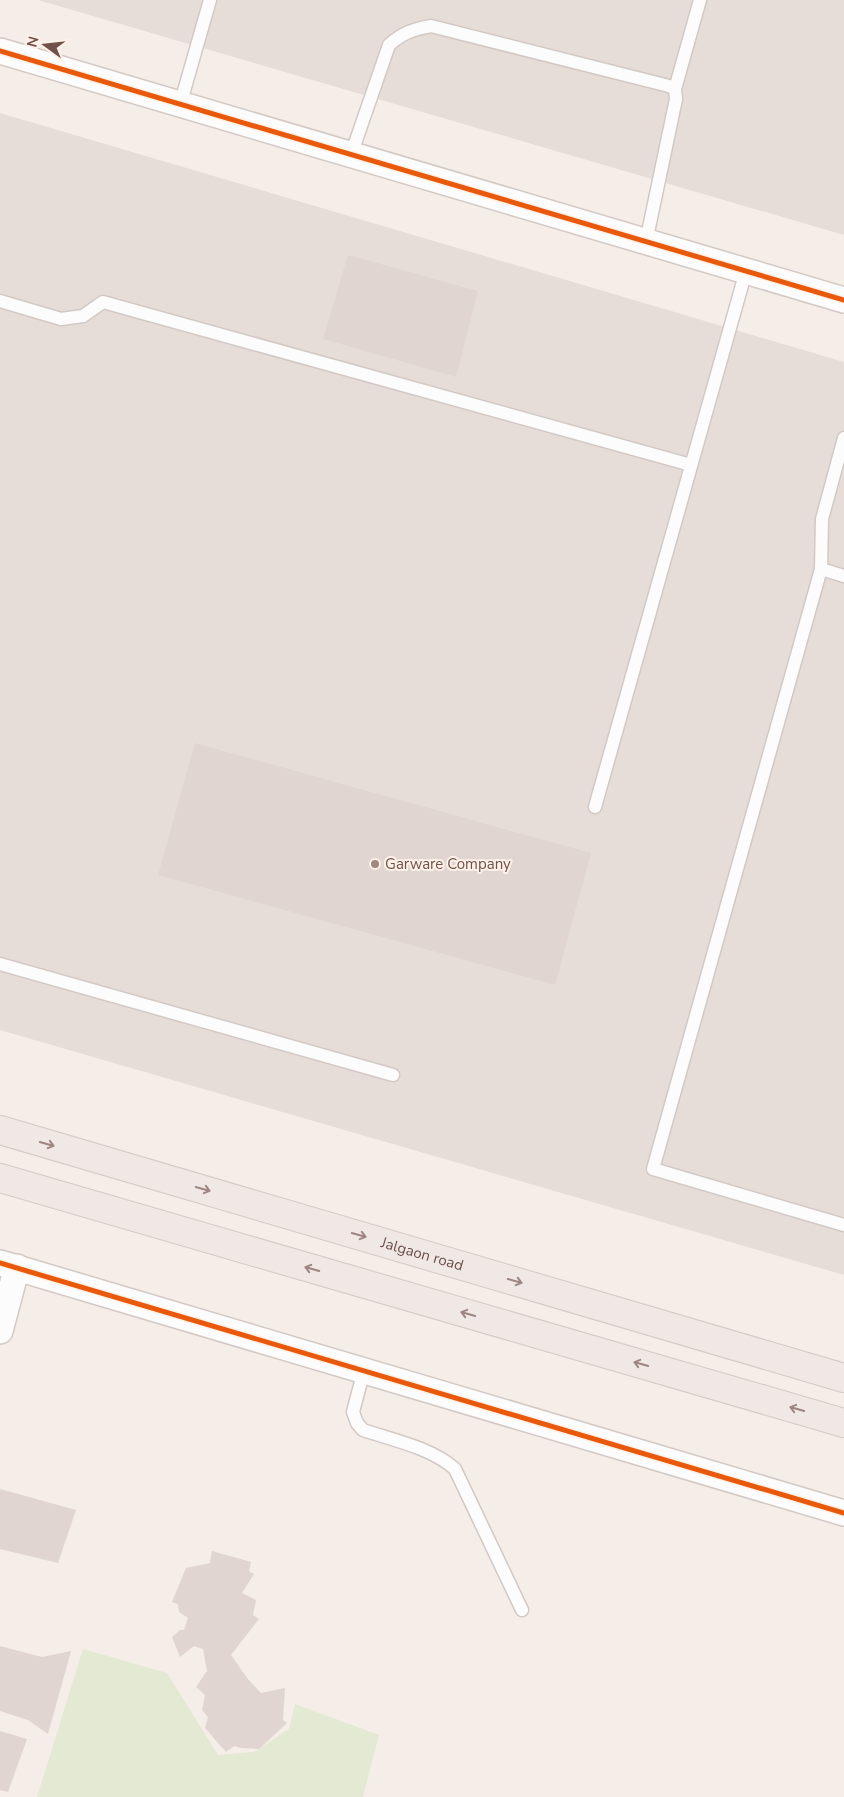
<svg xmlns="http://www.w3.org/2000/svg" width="844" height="1797" viewBox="0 0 844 1797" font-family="'Nunito Sans',sans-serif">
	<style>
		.industrial { fill: #e6ddd9 }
		.green { fill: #e4e9d3 }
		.building { fill: #e0d5d0 }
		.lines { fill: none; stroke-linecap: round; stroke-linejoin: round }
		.service-casing { stroke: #d2c9c5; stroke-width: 15 }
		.minor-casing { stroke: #d2c9c5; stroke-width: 28 }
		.trunk-casing { stroke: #d3c9c5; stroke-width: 30 }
		.service { stroke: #fdfcfc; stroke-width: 12 }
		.minor { stroke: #fdfcfc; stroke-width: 25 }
		.trunk { stroke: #f0e8e4; stroke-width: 28 }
		.cycleway-casing { stroke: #fdf1e8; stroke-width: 8 }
		.cycleway { stroke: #e8590c; stroke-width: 5 }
		.oneway { stroke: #9d8681 }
		.poi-dot { fill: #9e8882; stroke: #fdf1e8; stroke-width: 2 }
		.labels { text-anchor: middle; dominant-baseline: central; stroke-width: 4; stroke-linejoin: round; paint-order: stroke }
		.poi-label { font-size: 15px; fill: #70514b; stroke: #fdf1e8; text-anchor: start }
		.street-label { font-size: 15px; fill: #70514b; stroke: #fdf1e8 }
	</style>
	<rect width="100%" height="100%" fill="#f4ede8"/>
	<path class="industrial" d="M38,0h806v235z
		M0,113l844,249v913l-844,-245z"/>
	<path class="green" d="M83,1649l84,24 51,82 36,-3 35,-23 6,-25 84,31 -16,62h-326z"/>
	<path class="building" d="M348,255l130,36 -22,86 -133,-38z
		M195,743l396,110 -36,132 -397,-110z
		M0,1489l76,21 -18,53 -58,-14z
		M212,1551l39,11 -2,9 5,3 -12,19 14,7 -3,15 6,4 -28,36 16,23 14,15 24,-5 -2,32 4,3 -28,26 -18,-1 -7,-2 -8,6 -21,-24 3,-11 -6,-7 3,-15 -9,-8 11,-16 -4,-22 -9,-3 -14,11 -8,-20 8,-7h4l4,-12 -9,-6 -1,-8 -6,-2 14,-34 24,-5z
		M0,1646l42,11 29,-6 -23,83 -20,-14 -28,-9z
		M0,1731l27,8 -19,53 -8,-2z"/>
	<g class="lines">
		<g class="service-casing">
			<path id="service" d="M675,89l25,-89
				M180,105l30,-105
				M351,155l38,-110c13,-12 25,-16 42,-19l238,60 6,3 1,10 -30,143
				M0,301l61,18 22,-3 20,-14 588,163
				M844,438l-22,81 -1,50 -168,600 191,56
				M821,569l23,7
				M595,807l151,-536
				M0,964l393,111
				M364,1370l-11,42 4,11 6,7c30,10 69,18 92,39l67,141"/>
		</g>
		<g class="minor-casing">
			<path id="minor" d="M0,51l844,249
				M0,1263l844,250
				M0,1331l17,-64"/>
		</g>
		<g class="trunk-casing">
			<g id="trunk">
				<path id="s1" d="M0,1130l844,248"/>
				<path d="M0,1178l844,245"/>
			</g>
		</g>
		<use href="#service" class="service"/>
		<use href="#minor" class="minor"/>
		<use href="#trunk" class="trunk"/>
		<g class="cycleway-casing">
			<path id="cycleway" d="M0,51l844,249
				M0,1263l844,250"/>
		</g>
		<use href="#cycleway" class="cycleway"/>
	</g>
	<defs><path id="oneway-shaft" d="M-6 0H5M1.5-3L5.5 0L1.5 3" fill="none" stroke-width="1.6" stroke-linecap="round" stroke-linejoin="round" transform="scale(1.25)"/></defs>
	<g class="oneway">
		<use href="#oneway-shaft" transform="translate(47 1144) rotate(16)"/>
		<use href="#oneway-shaft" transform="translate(203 1189) rotate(16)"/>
		<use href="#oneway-shaft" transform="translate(359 1235) rotate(16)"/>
		<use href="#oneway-shaft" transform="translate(312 1269) rotate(-164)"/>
		<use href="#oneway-shaft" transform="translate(515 1281) rotate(16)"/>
		<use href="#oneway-shaft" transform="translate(468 1314) rotate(-164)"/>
		<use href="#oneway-shaft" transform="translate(641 1364) rotate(-164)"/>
		<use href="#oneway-shaft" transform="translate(797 1409) rotate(-164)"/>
	</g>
	<circle class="poi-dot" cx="375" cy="864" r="5"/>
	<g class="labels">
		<g class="poi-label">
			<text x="385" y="864">Garware Company</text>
		</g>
		<g class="street-label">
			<text stroke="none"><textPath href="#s1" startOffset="440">Jalgaon road</textPath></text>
		</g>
	</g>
	<g transform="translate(45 45) rotate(285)" stroke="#fdf1e8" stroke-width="4" paint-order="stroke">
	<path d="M0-4L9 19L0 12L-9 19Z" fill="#70514b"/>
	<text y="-8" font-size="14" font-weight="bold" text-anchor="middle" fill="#70514b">N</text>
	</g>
</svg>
